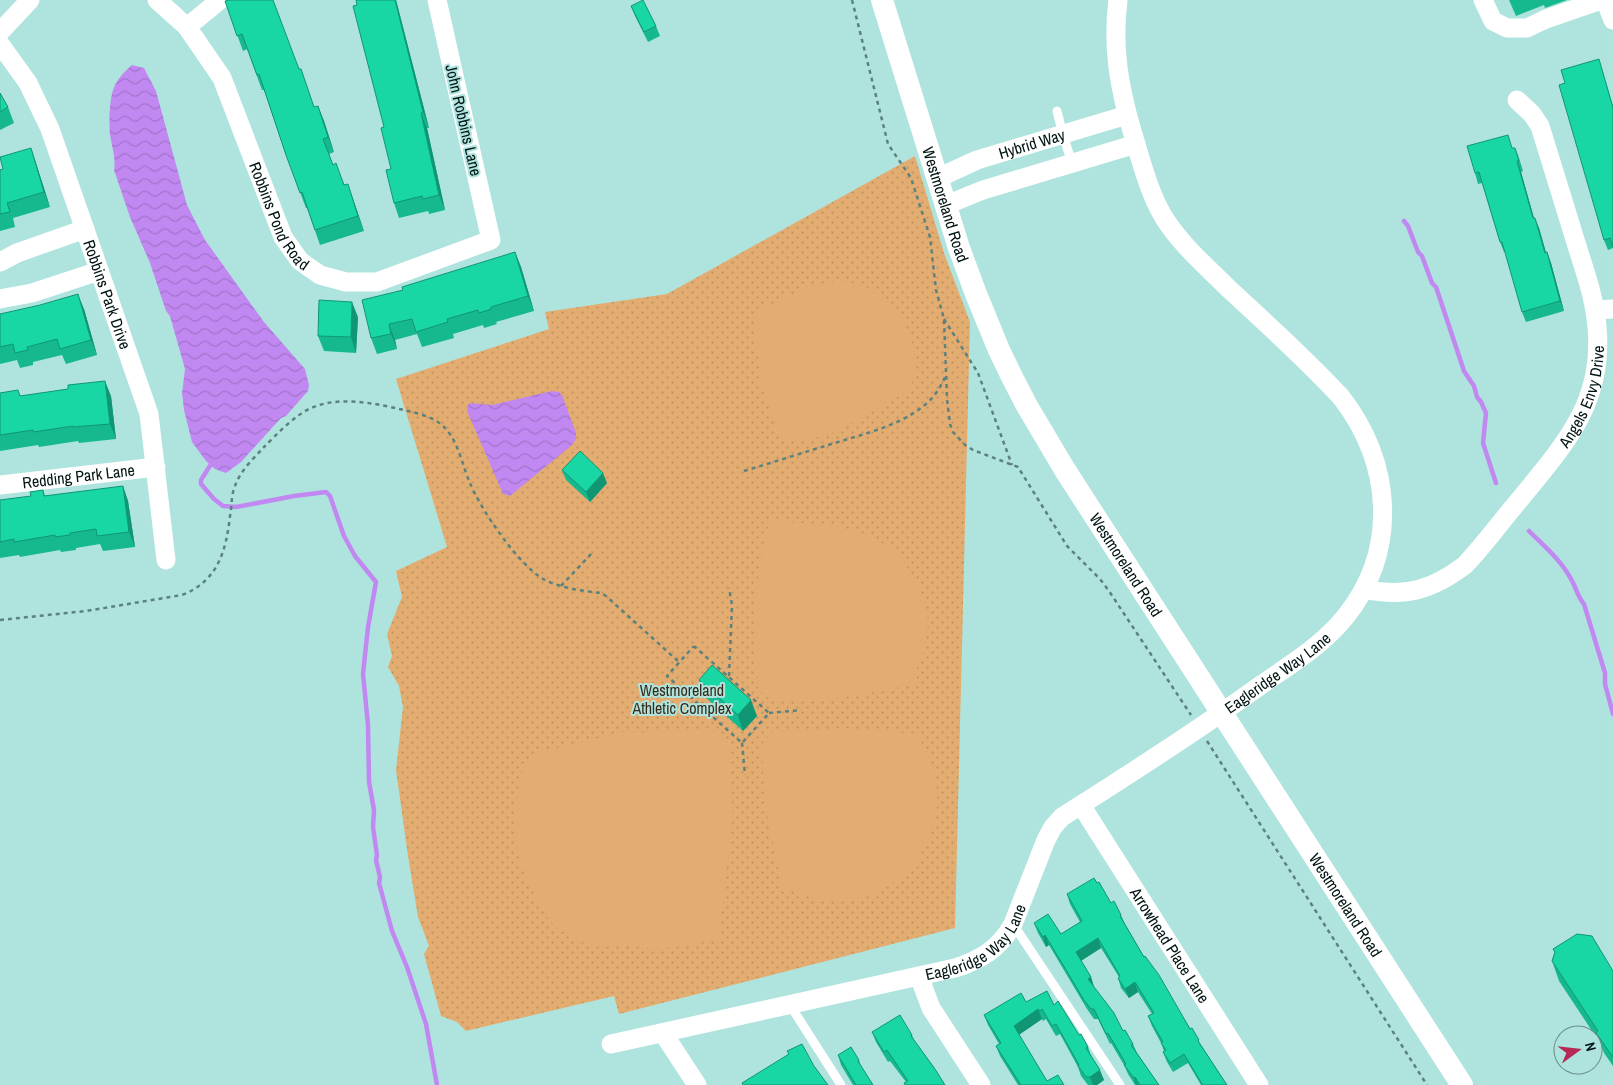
<svg xmlns="http://www.w3.org/2000/svg" width="1613" height="1085" viewBox="0 0 1613 1085" font-family="'Archivo Narrow',sans-serif">
	<style>
		.grass { fill: url(#grass-dots) }
		.garden { fill: #e3ac70 }
		.water { fill: url(#water-waves) }
		.lines { fill: none; stroke-linecap: round; stroke-linejoin: round }
		.stream { stroke: #c088f0; stroke-width: 4.5 }
		.path { stroke: #5d827e; stroke-width: 2.5; stroke-dasharray: 4 4; stroke-linecap: butt }
		.service { stroke: #fff; stroke-width: 9 }
		.minor { stroke: #fff; stroke-width: 19 }
		.tertiary { stroke: #fff; stroke-width: 22 }
		.wall { fill: #15b98d }
		.shaded-wall { fill: #119673 }
		.building { fill: #18d7a4; stroke: #119673 }
		.labels { text-anchor: middle; dominant-baseline: central; stroke-width: 4; stroke-linejoin: round; paint-order: stroke }
		.street-label { font-size: 16px; fill: #011312; stroke: #afe4de }
		.park-label { font-size: 16px; fill: #392918; stroke: #afe4de }
	</style>
	<defs>
		<pattern id="grass-dots" width="8" height="8" patternUnits="userSpaceOnUse" patternTransform="scale(1.25)"><rect width="8" height="8" fill="#e3ac70"/><path d="M2 2h.1M6 6h.1" fill="none" stroke="#c19360" stroke-width="1.8" stroke-linecap="round"/></pattern>
		<pattern id="water-waves" width="16" height="10" patternUnits="userSpaceOnUse" patternTransform="scale(1.25)"><rect width="16" height="10" fill="#c088f0"/><path d="M0 5q4-4 8 0t8 0" fill="none" stroke="#a374cd"/></pattern>
	</defs>
	<rect width="100%" height="100%" fill="#afe4de"/>
	<path class="grass" d="M915,156l29,97 26,69 -15,606 -336,86 -5,-18 -148,35 -9,-9 -16,-6 -17,-62 5,-8 -11,-29 -10,-61 -12,-86 7,-63 -4,-21 -11,-19 4,-11 -5,-22 15,-37 -6,-26 51,-24 -51,-168 153,-50 -4,-17 122,-18z"/>
	<path class="garden" d="M834,282c8,0 15,0 23,2 29,8 53,38 57,67 2,13 0,26 -3,38l-72,42 -42,12 -19,-9 -16,-49 -10,-71 57,-28z
		M769,521c55,4 111,0 143,53 9,14 15,30 16,47 0,11 -2,23 -5,33 -2,6 -6,13 -7,18 0,4 2,8 2,12l-79,14 -66,4 -15,-13 -4,-70 5,-53z
		M711,728l18,17 4,69 -14,125 -43,8 -20,2 -32,-4 -25,2 -9,-1 -22,-11 -12,-8 -9,-10 -19,-35 -11,-31 -1,-13v-33l5,-30 10,-21 101,-24 2,3z
		M846,728l74,6c1,14 6,16 11,28 5,14 7,29 6,45 -6,70 -81,117 -145,82l-9,3 -17,-81 -5,-66 11,-13z"/>
	<path class="water" d="M132,65l12,3 12,23 31,114 18,35 59,82 41,47 4,16 -1,6 -22,25 -5,2 -40,44 -15,11 -11,-4 -9,-8 -14,-19 -8,-32 -2,-17 3,-24 -15,-53 -4,-5 -16,-48 -20,-46 -16,-47c2,-12 -2,-23 -4,-35 -1,-12 -1,-38 5,-50 4,-8 10,-14 17,-20z
		M552,391l7,1 3,3 14,38v6l-4,6 -62,51 -7,-2 -36,-83v-5l3,-3 22,2z"/>
	<g class="lines">
		<path class="stream" d="M1404,221l4,5 10,26 4,4 10,27 4,4 28,84 10,15 3,11 4,5 5,11 -3,30 13,40
			M213,461l-12,19v4l13,15 9,7 13,1 58,-11 32,-4 4,4 14,40 11,20 21,26 -8,45 -5,47 5,51 1,57 5,28 -1,17 4,28 -1,5 4,17 -1,6 13,48 15,36 19,57 11,61
			M1529,531c15,15 32,29 42,48 5,8 6,17 13,25l21,69v11l8,30"/>
		<path class="path" d="M852,0l36,144 23,34 19,59 6,53 8,29 3,80 3,25 3,8 12,13 8,5 45,17 49,79 33,33 9,12 82,124
			M944,319l34,54 34,92
			M744,471c30,-9 61,-19 91,-28 31,-10 65,-17 91,-39 9,-8 14,-16 19,-27
			M561,586l31,-33
			M0,620l86,-9 96,-16c36,-14 44,-44 48,-79 2,-10 1,-21 5,-30 5,-15 19,-28 29,-39 12,-12 31,-32 47,-39 30,-13 67,-4 97,3 13,3 28,7 37,17 14,15 17,37 25,55 11,27 48,81 73,96 17,9 40,12 58,14l5,3 73,66
			M693,647h2l74,66 -27,30 -75,-67z
			M729,676l3,-71 -3,-17
			M692,698l10,-13
			M769,713l32,-3
			M1207,741l220,344
			M742,743l3,32"/>
		<path class="service" d="M1057,111l6,24 9,28
			M1013,924l107,161
			M790,1005l51,80"/>
		<g class="minor">
			<path id="s1" d="M157,0l30,27 35,51 61,159 17,24 20,14 26,7h31l114,-42 -54,-240"/>
			<path d="M1483,0l10,21 14,7h20l19,-9 55,-19"/>
			<path d="M1605,0l8,20"/>
			<path d="M187,27l33,-27"/>
			<path d="M0,32l30,-32"/>
			<path id="s2" d="M0,44l28,39 22,46 99,285 17,146"/>
			<path id="s3" d="M938,178l39,-18 150,-45"/>
			<path d="M946,205l37,-15 153,-46"/>
			<path d="M0,262l17,-9 68,-24"/>
			<path d="M0,299l32,-6 67,-22"/>
			<path d="M1595,310l18,-1"/>
			<path id="s4" d="M0,485l156,-18"/>
			<path id="s5" d="M1364,589c41,9 68,1 101,-24 20,-21 37,-45 56,-67 44,-54 83,-96 76,-171 -2,-28 -12,-55 -20,-81 -12,-40 -25,-80 -37,-120l-8,-12 -15,-14"/>
			<path id="s6" d="M1081,805l178,280"/>
			<path d="M919,976l12,32 50,77"/>
			<path d="M663,1033l34,52"/>
			<path id="s7" d="M611,1044l344,-76c26,-8 45,-20 58,-44l33,-84 7,-13 9,-10c68,-43 135,-86 199,-132 30,-21 62,-40 85,-69 53,-67 46,-153 -5,-219 -35,-38 -74,-73 -112,-108 -23,-23 -49,-45 -66,-73 -15,-26 -22,-56 -31,-85 -13,-44 -20,-85 -14,-131"/>
		</g>
		<path class="tertiary" id="s8" d="M882,0l77,248 17,46 23,56 13,27 15,29 38,64 397,615"/>
	</g>
	<path class="wall" d="M356,0h40l33,128h-2l18,82 -16,4 -1,-3 -29,7 -5,-15 -3,-34 -7,-42z
		M1509,0h58l-22,8 -1,-3 -28,11z
		M225,1l74,68h2l13,38 4,-1 6,15 10,31 -5,2 4,11 20,34 11,32 -44,14 -13,-37h-1l-20,-53 -22,-65h-2l-15,-41 -4,2z
		M631,6l25,20 4,10 -12,6 -13,-26z
		M1602,69l11,37v142l-5,2 -4,-10 -39,-157z
		M0,93l8,14 6,16 -14,7z
		M31,148l19,59 -37,11 2,9 -15,4v-61l3,-1z
		M1513,148h2l4,10 4,13 -2,1 13,46 5,10 7,25 1,-1 4,11 13,48 -38,11 -4,-10 -17,-60h-1l-4,-10 -18,-59 -4,1 -3,-11z
		M515,252l6,15 13,44 -38,11 1,2 -13,4 -1,-3 -30,9 1,4 -32,9 -5,-13 -22,6 2,9 -20,5 -6,-16 32,-48z
		M84,309l13,46 -31,9 -4,-9 -29,7v3l-13,3 -3,-8 -17,4v-50z
		M358,317l-2,36 -32,-2 -6,-15z
		M0,393l21,3h90l5,43 -37,4 -1,-2 -39,6 -1,-2 -38,6z
		M562,470l45,13 -17,19 -24,-22z
		M123,486l5,15 7,46 -32,4 -3,-7 -24,4v2l-15,2 -1,-2 -40,7 -1,-2 -19,3v-58l31,-4 12,-6 2,6z
		M699,680l58,36 -14,15 -39,-35z
		M1097,883l14,20 10,12 4,9 19,33 83,128h-26l-13,-22 -15,9 -6,-10 -4,-10 1,-1 -3,-8 -9,-17 -4,-10 4,-2 -14,-22 -9,6 -8,-10 -3,-10 1,-1 -18,-29 -20,13 10,16 3,10 29,44 10,13 4,9 22,32h-24l-7,-11 -4,-9 -13,-22 -1,1 -12,-25h-4l-7,-10 -38,-64 -3,2 -8,-14 -4,-10 27,11 19,-12 -10,-18 -3,-10z
		M1553,949l60,22v95l-9,-13 -4,-10 -41,-62 -7,-20 3,-9z
		M1026,1002l28,3 25,30 9,12 2,6 14,27 -7,5h-9l-7,-9 -3,-9 -18,-33 -4,2 -10,-17 -3,2 -1,-2 -23,16 28,46 17,4h-46l-18,-29 -4,-10 3,-2 -11,-19 -4,-10z
		M872,1032l40,3 2,5 21,29 -29,13 -16,-21 -2,1 -12,-20z
		M838,1055l21,5 2,7 12,18h-20l-12,-20z"/>
	<path class="shaded-wall" d="M395,0h1l33,128 -6,-16z
		M318,106l6,15 10,31 -6,-15z
		M421,113l6,15 18,82 -6,-15z
		M31,148l5,15 14,44 -6,-15z
		M1517,161l4,11 16,57 -4,-11z
		M348,184l5,15 11,32 -6,-15z
		M1535,218l4,10 10,35 -4,-10z
		M515,252l6,15 13,44 -6,-15z
		M1547,252l4,11 13,48 -4,-10z
		M78,294l6,15 13,46 -6,-15z
		M352,302l6,15 -2,36 -5,-16z
		M389,324l6,16 2,9 -6,-15z
		M105,381l6,15 5,43 -6,-15z
		M603,473l4,10 -17,19 -4,-10z
		M123,486l5,15 7,46 -6,-15z
		M751,700l6,16 -14,15 -5,-16z
		M1045,935l4,10 -3,2 -3,-10z
		M1098,938l3,10 -22,14 -3,-10z
		M1091,977l3,10 -6,-8z
		M1135,982l3,10 -9,6 -4,-9z
		M1038,1009l4,10 -25,17 -3,-10z
		M1100,1070l4,10 -7,5h-4l-3,-8z
		M1135,1077l3,8h-2l-2,-7z"/>
	<path class="building" d="M229,0h44l26,69h2l13,38 4,-1 10,31 -5,2 10,26 3,-2 8,22 4,-1 10,32 -43,14 -13,-38 -2,1 -14,-38 -27,-81 -2,1 -15,-41 -5,2 -12,-35z
		M356,0h39l28,112 -2,1 18,82 -16,4 -1,-3 -28,7 -8,-33 5,-1 -10,-41 3,-1 -31,-121 4,-1z
		M643,0l13,26 -12,6 -13,-26z
		M1599,59l14,49v139l-3,-9 -6,2 -45,-155 6,-2 -4,-13z
		M0,93l8,14 -8,5z
		M1508,135l4,13h3l4,13h-2l16,57h2l10,35 2,-1 13,49 -38,11 -20,-70h-2l-21,-70 -4,1 -8,-27z
		M31,148l13,44 -37,11 3,9 -10,2v-44l3,-1 -3,-12z
		M515,252l13,44 -37,11v2l-12,4 -1,-3 -31,9 1,3 -32,10 -4,-13 -23,5 2,10 -20,4 -9,-38 41,-10 -1,-3z
		M78,294l13,46 -31,9 -3,-10 -30,8 1,3 -13,3 -2,-9 -13,3v-33l40,-9z
		M319,300l33,2 -1,35 -33,-1z
		M105,381l5,43 -37,3v-1l-40,6v-2l-33,5v-42l18,-3 2,6 48,-7v-4z
		M580,451l23,22 -17,19 -24,-22z
		M123,486l6,46 -32,4 -1,-7 -26,4v2l-15,2v-2l-41,7v-3l-14,3v-42l31,-4 -1,-4 13,-2 1,6z
		M712,665l39,35 -13,15 -39,-35z
		M1094,878l3,5 2,-1 12,21 3,-2 7,14 -1,1 24,41 1,-1 14,19 31,54 2,-1 7,12 -1,1 29,44h-25v-1l-18,-30 -14,9 -7,-11 3,-2 -5,-7 2,-1 -15,-26 6,-3 -19,-31 -10,7 -7,-11 2,-2 -22,-38 -22,14 15,25 -3,2 26,34 9,18 2,-1 8,14 -2,1 28,40h-19l-5,-8 -1,1 -10,-13 2,-1 -18,-31 -2,1 -12,-25h-3l-7,-9 -39,-65 -2,2 -9,-14 14,-9 13,20 21,-13 -15,-27z
		M1577,934l15,2 21,35v86l-17,-24 2,-2 -46,-70 3,-9 -2,-3z
		M1047,991l7,14 4,-4 21,34 2,-1 7,13 -2,1 14,22 -10,7h-4l-8,-11 1,-1 -23,-41 -4,2 -10,-17 -2,2 -2,-2 -24,17 33,55 11,-6 6,10h-43l-25,-39 5,-3 -17,-28 37,-22 5,9z
		M900,1015l12,20 -1,1 24,33 10,16h-40l-1,-2 4,-2 -21,-31 -3,2 -12,-20z
		M802,1044l12,22 14,19h-85l-1,-2 47,-29 -2,-3z
		M851,1047l8,13 -1,1 15,24h-17l-18,-30z"/>
	<g class="labels">
		<g class="street-label">
			<text transform="translate(464 120) rotate(77)">John Robbins Lane</text>
			<text stroke="none"><textPath href="#s3" startOffset="100">Hybrid Way</textPath></text>
			<text stroke="none"><textPath href="#s8" startOffset="214">Westmoreland Road</textPath></text>
			<text stroke="none"><textPath href="#s1" startOffset="252">Robbins Pond Road</textPath></text>
			<text stroke="none"><textPath href="#s2" startOffset="274">Robbins Park Drive</textPath></text>
			<text stroke="none"><textPath href="#s5" startOffset="316">Angels Envy Drive</textPath></text>
			<text stroke="none"><textPath href="#s4" startOffset="79">Redding Park Lane</textPath></text>
			<text stroke="none"><textPath href="#s8" startOffset="619">Westmoreland Road</textPath></text>
			<text stroke="none"><textPath href="#s7" startOffset="805">Eagleridge Way Lane</textPath></text>
			<text stroke="none"><textPath href="#s8" startOffset="1024">Westmoreland Road</textPath></text>
			<text stroke="none"><textPath href="#s7" startOffset="385">Eagleridge Way Lane</textPath></text>
			<text stroke="none"><textPath href="#s6" startOffset="166">Arrowhead Place Lane</textPath></text>
		</g>
		<g class="park-label">
			<text x="682" y="690">Westmoreland<tspan x="682" dy="18">Athletic Complex</tspan></text>
		</g>
	</g>
	<g transform="translate(1578 1050) rotate(75)"><circle r="24" fill="#afe4de" stroke="#69908c"/>
	<path d="M0-4L9 19L0 12L-9 19Z" fill="#b72855"/>
	<text y="-8" font-size="14" font-weight="bold" text-anchor="middle" fill="#011312">N</text>
	</g>
</svg>
